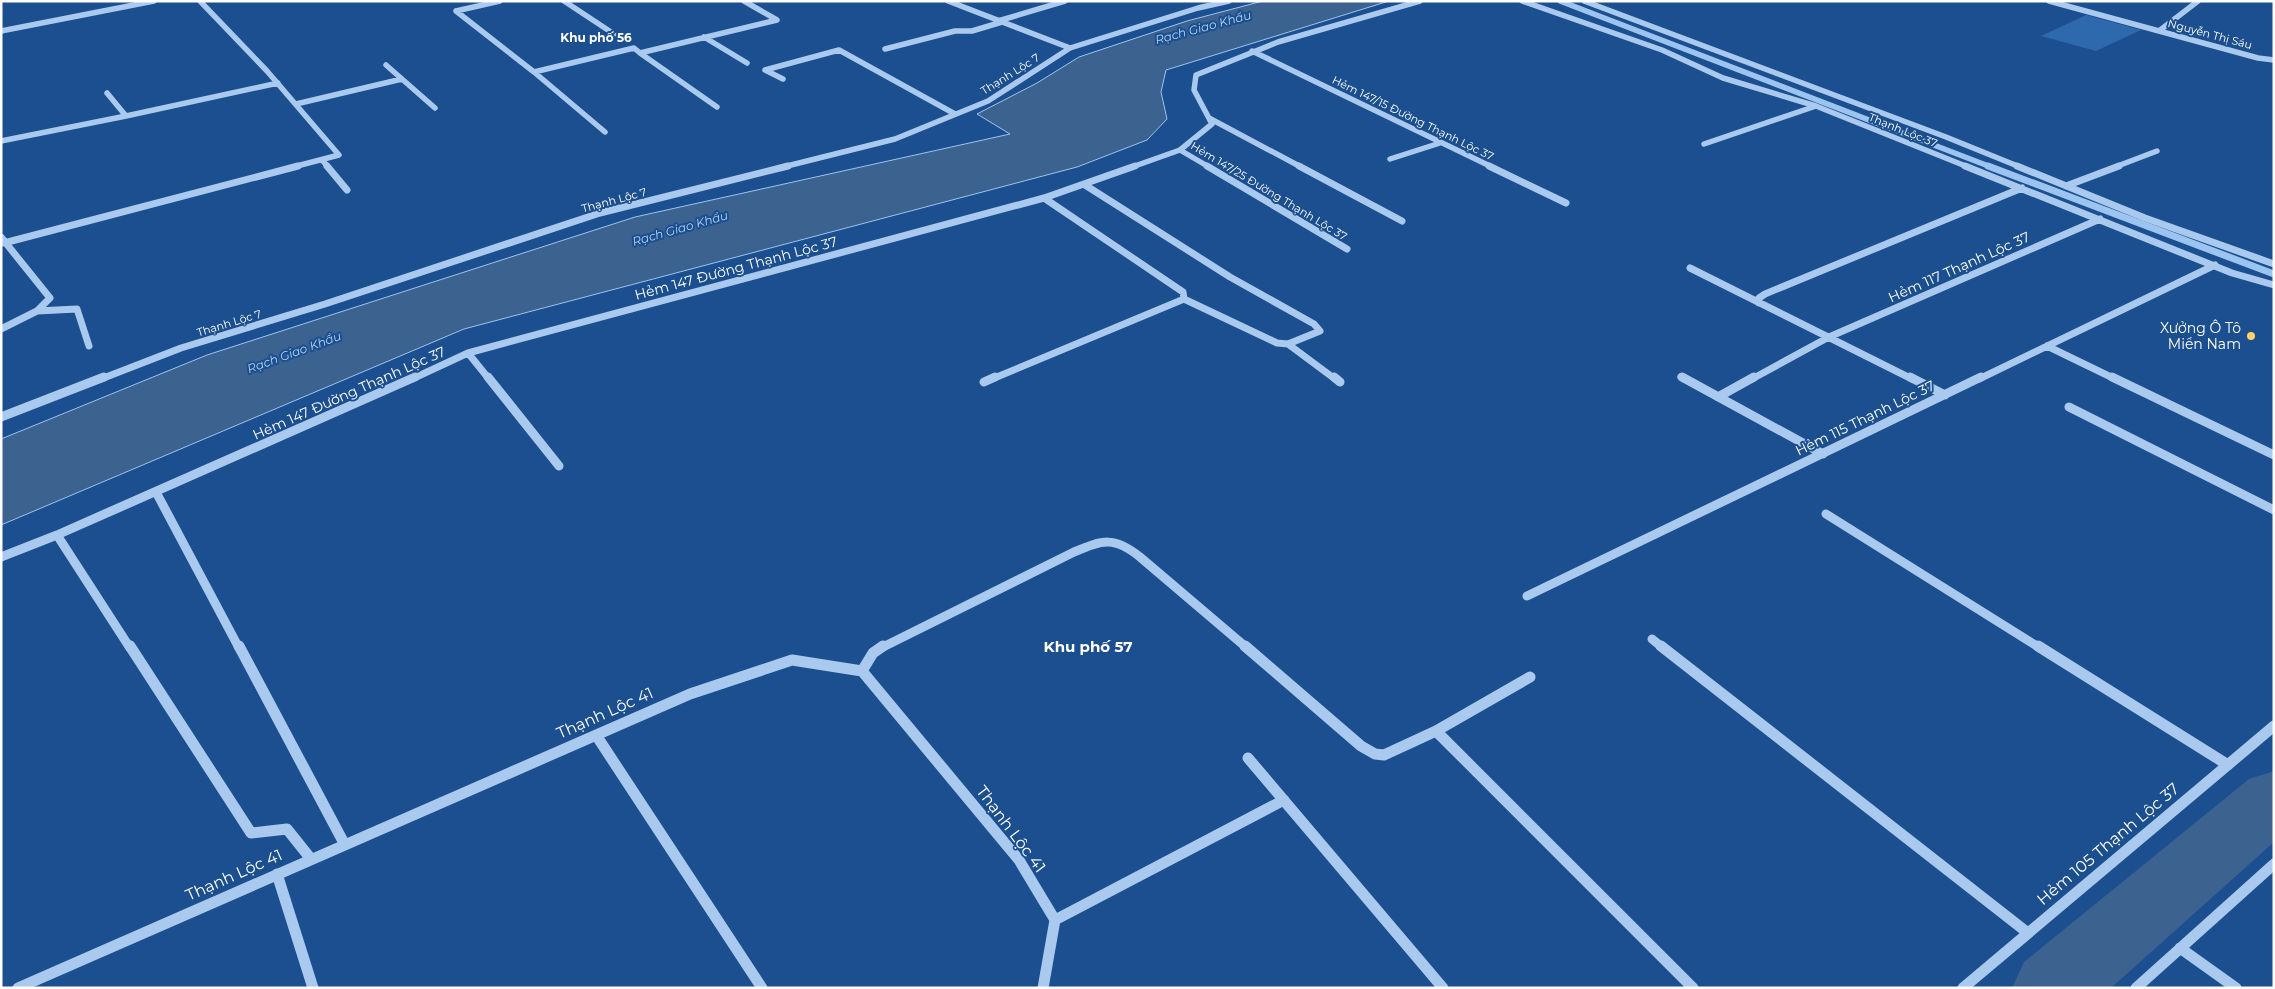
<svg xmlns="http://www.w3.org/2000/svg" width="2275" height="989" viewBox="0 0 2275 989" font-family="Montserrat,sans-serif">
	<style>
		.green { fill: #2e69ad }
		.water { fill: #3c6290; stroke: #9cc4f0 }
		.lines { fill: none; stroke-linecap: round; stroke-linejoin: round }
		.stream-far1 { stroke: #9cc4f0; stroke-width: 5.5 }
		.stream { stroke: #9cc4f0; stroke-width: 7 }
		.river { fill: #3c6290; fill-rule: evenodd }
		.minor-far3 { stroke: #a9c9ee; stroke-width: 5.5 }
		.minor-far2 { stroke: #a9c9ee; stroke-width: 7 }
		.minor-far1 { stroke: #a9c9ee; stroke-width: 9 }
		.minor { stroke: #a9c9ee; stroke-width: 11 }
		.poi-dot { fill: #ffd166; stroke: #1b4f8f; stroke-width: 2 }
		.labels { text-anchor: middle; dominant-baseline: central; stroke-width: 4; stroke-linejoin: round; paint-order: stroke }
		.far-street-label { font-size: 11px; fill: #fff; stroke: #1b4f8f }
		.far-water-label { font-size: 12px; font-style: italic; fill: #b5d3f5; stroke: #1b4f8f }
		.far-neighbourhood-label { font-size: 12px; font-weight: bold; fill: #fff; stroke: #1b4f8f }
		.street-label { font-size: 14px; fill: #fff; stroke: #1b4f8f }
		.poi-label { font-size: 14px; fill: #fff; stroke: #1b4f8f; text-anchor: end }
		.neighbourhood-label { font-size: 15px; font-weight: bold; fill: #fff; stroke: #1b4f8f }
		.near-street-label { font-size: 16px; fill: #fff; stroke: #1b4f8f }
	</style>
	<rect width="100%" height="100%" fill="#1b4f8f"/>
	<path class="green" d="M2086,15l55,15 -45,21 -55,-15z"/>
	<path class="water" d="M1263,1h126l-223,69 -5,22 6,27 -20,21 -70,27 -613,162 -463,196v-86l206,-84 428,-138 375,-83 -33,-20 60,-31 42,-26 108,-36z"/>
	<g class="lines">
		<path class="stream-far1" d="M1560,1l431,166"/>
		<path class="stream" d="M1988,166l286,108"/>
		<path class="river" d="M2274,771v71l-163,146h-99l12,-26 225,-183z"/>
		<path class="minor-far3" d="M200,1l67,70 72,84 -46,12
			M564,1l50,33
			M948,1l122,47
			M1522,1l140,49 61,28 93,28 152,61
			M1584,1l362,136 74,30
			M2049,1l110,30
			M2198,1l-39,30 99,27 16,2
			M456,11l78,61 71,60
			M456,11l44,-10
			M998,21l67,-20
			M1,31l153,-30
			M704,37l43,26
			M885,49l70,-18h17l30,-9
			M1252,51l240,116
			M640,53l77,54
			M386,65l49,43
			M534,72l100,-24 6,5 137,-33 -33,-19
			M783,79l-18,-9 74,-20 116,64
			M296,104l106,-25
			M126,116l152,-33
			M1209,118l92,49
			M1,141l125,-25 -19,-23
			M1704,144l112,-38
			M1180,150l29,17
			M1390,159l50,-16
			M322,160l6,7
			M783,167l112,-28 93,-38 82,-53 128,-40 31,-7
			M1132,167l48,-17 32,-26 -18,-34 2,-15 82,-33 142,-41
			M2115,167l42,-16"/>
		<path class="minor-far2" d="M327,166l20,24
			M1207,166l140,83
			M1299,166l103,55
			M1489,166l77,37
			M1965,166l267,107 42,12
			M2017,166l128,52 129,46
			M1085,185l145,92 84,47 6,7 -32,13 -11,-1 -93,-44
			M2066,186l53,-20
			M1,237l49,61 -13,13 -36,18
			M4,243l294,-77
			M1690,268l222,111
			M1759,303v-5l6,-4 257,-106
			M37,311l40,-2 12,37
			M1288,344l47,35
			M2047,346l68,33
			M468,353l21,26
			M1681,377l3,2
			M101,379l80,-31 144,-44 275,-91 188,-47
			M412,379l56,-26 576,-155 91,-32
			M992,379l192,-80 -1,-7 -139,-94
			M1752,379l77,-42 271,-118
			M1979,379l236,-114"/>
		<path class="minor-far1" d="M488,377l71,89
			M1334,377l6,5
			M1682,377l141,77
			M1910,377l35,18
			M2112,377l162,78
			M984,382l11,-5
			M1718,397l36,-20
			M2069,407l205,103
			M1,417l103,-40
			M156,492l83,156
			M1826,514l214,134
			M57,535l73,113
			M1,557l56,-22 358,-158
			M1527,596l454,-219
			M1652,639l11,9
			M881,648l193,-96c29,-12 40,-16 66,5l107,91"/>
		<path class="minor" d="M130,646l121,187 36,-4 24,30
			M239,646l106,199
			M1245,646l116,100 14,8 9,1 52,-24 94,-54
			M1661,646l367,287
			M2038,646l190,119
			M862,671l11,-18 10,-7
			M1436,731l257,257
			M596,735l166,253
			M1248,758l195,230
			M277,874l36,114
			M1055,920l229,-120
			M2180,948l56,40
			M18,988l672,-294 102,-34 70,11 157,189 36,60 -12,68
			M1963,988l311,-262
			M2136,988l138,-124"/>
	</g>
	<circle class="poi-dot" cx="2251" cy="336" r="5"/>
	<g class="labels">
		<g class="far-street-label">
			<text transform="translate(2210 34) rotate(15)">Nguyễn Thị Sáu</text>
			<text transform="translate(1010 74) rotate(-32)">Thạnh Lộc 7</text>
			<text transform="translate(1413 118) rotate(26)">Hẻm 147/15 Đường Thạnh Lộc 37</text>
			<text transform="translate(1903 130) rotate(22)">Thạnh Lộc 37</text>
			<text transform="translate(1269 191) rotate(31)">Hẻm 147/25 Đường Thạnh Lộc 37</text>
			<text transform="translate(614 200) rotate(-15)">Thạnh Lộc 7</text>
			<text transform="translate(229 323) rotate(-17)">Thạnh Lộc 7</text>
		</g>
		<g class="far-water-label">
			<text transform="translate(1203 27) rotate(-15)">Rạch Giao Khẩu</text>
			<text transform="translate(680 228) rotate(-16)">Rạch Giao Khẩu</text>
			<text transform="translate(294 352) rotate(-20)">Rạch Giao Khẩu</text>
		</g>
		<g class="far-neighbourhood-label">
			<text x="596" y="37">Khu phố 56</text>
		</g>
		<g class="street-label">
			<text transform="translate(1959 267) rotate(-24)">Hẻm 117 Thạnh Lộc 37</text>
			<text transform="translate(736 268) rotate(-15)">Hẻm 147 Đường Thạnh Lộc 37</text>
			<text transform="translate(349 393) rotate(-24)">Hẻm 147 Đường Thạnh Lộc 37</text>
			<text transform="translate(1865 418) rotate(-26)">Hẻm 115 Thạnh Lộc 37</text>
		</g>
		<g class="poi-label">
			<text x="2241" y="328">Xưởng Ô Tô<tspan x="2241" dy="16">Miền Nam</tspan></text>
		</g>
		<g class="neighbourhood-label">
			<text x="1088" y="646">Khu phố 57</text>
		</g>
		<g class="near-street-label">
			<text transform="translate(605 713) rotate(-24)">Thạnh Lộc 41</text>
			<text transform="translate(1011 829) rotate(53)">Thạnh Lộc 41</text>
			<text transform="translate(2108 844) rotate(-40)">Hẻm 105 Thạnh Lộc 37</text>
			<text transform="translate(234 875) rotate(-24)">Thạnh Lộc 41</text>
		</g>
	</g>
	<rect width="2275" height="989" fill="none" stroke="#ffffff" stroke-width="5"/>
</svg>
